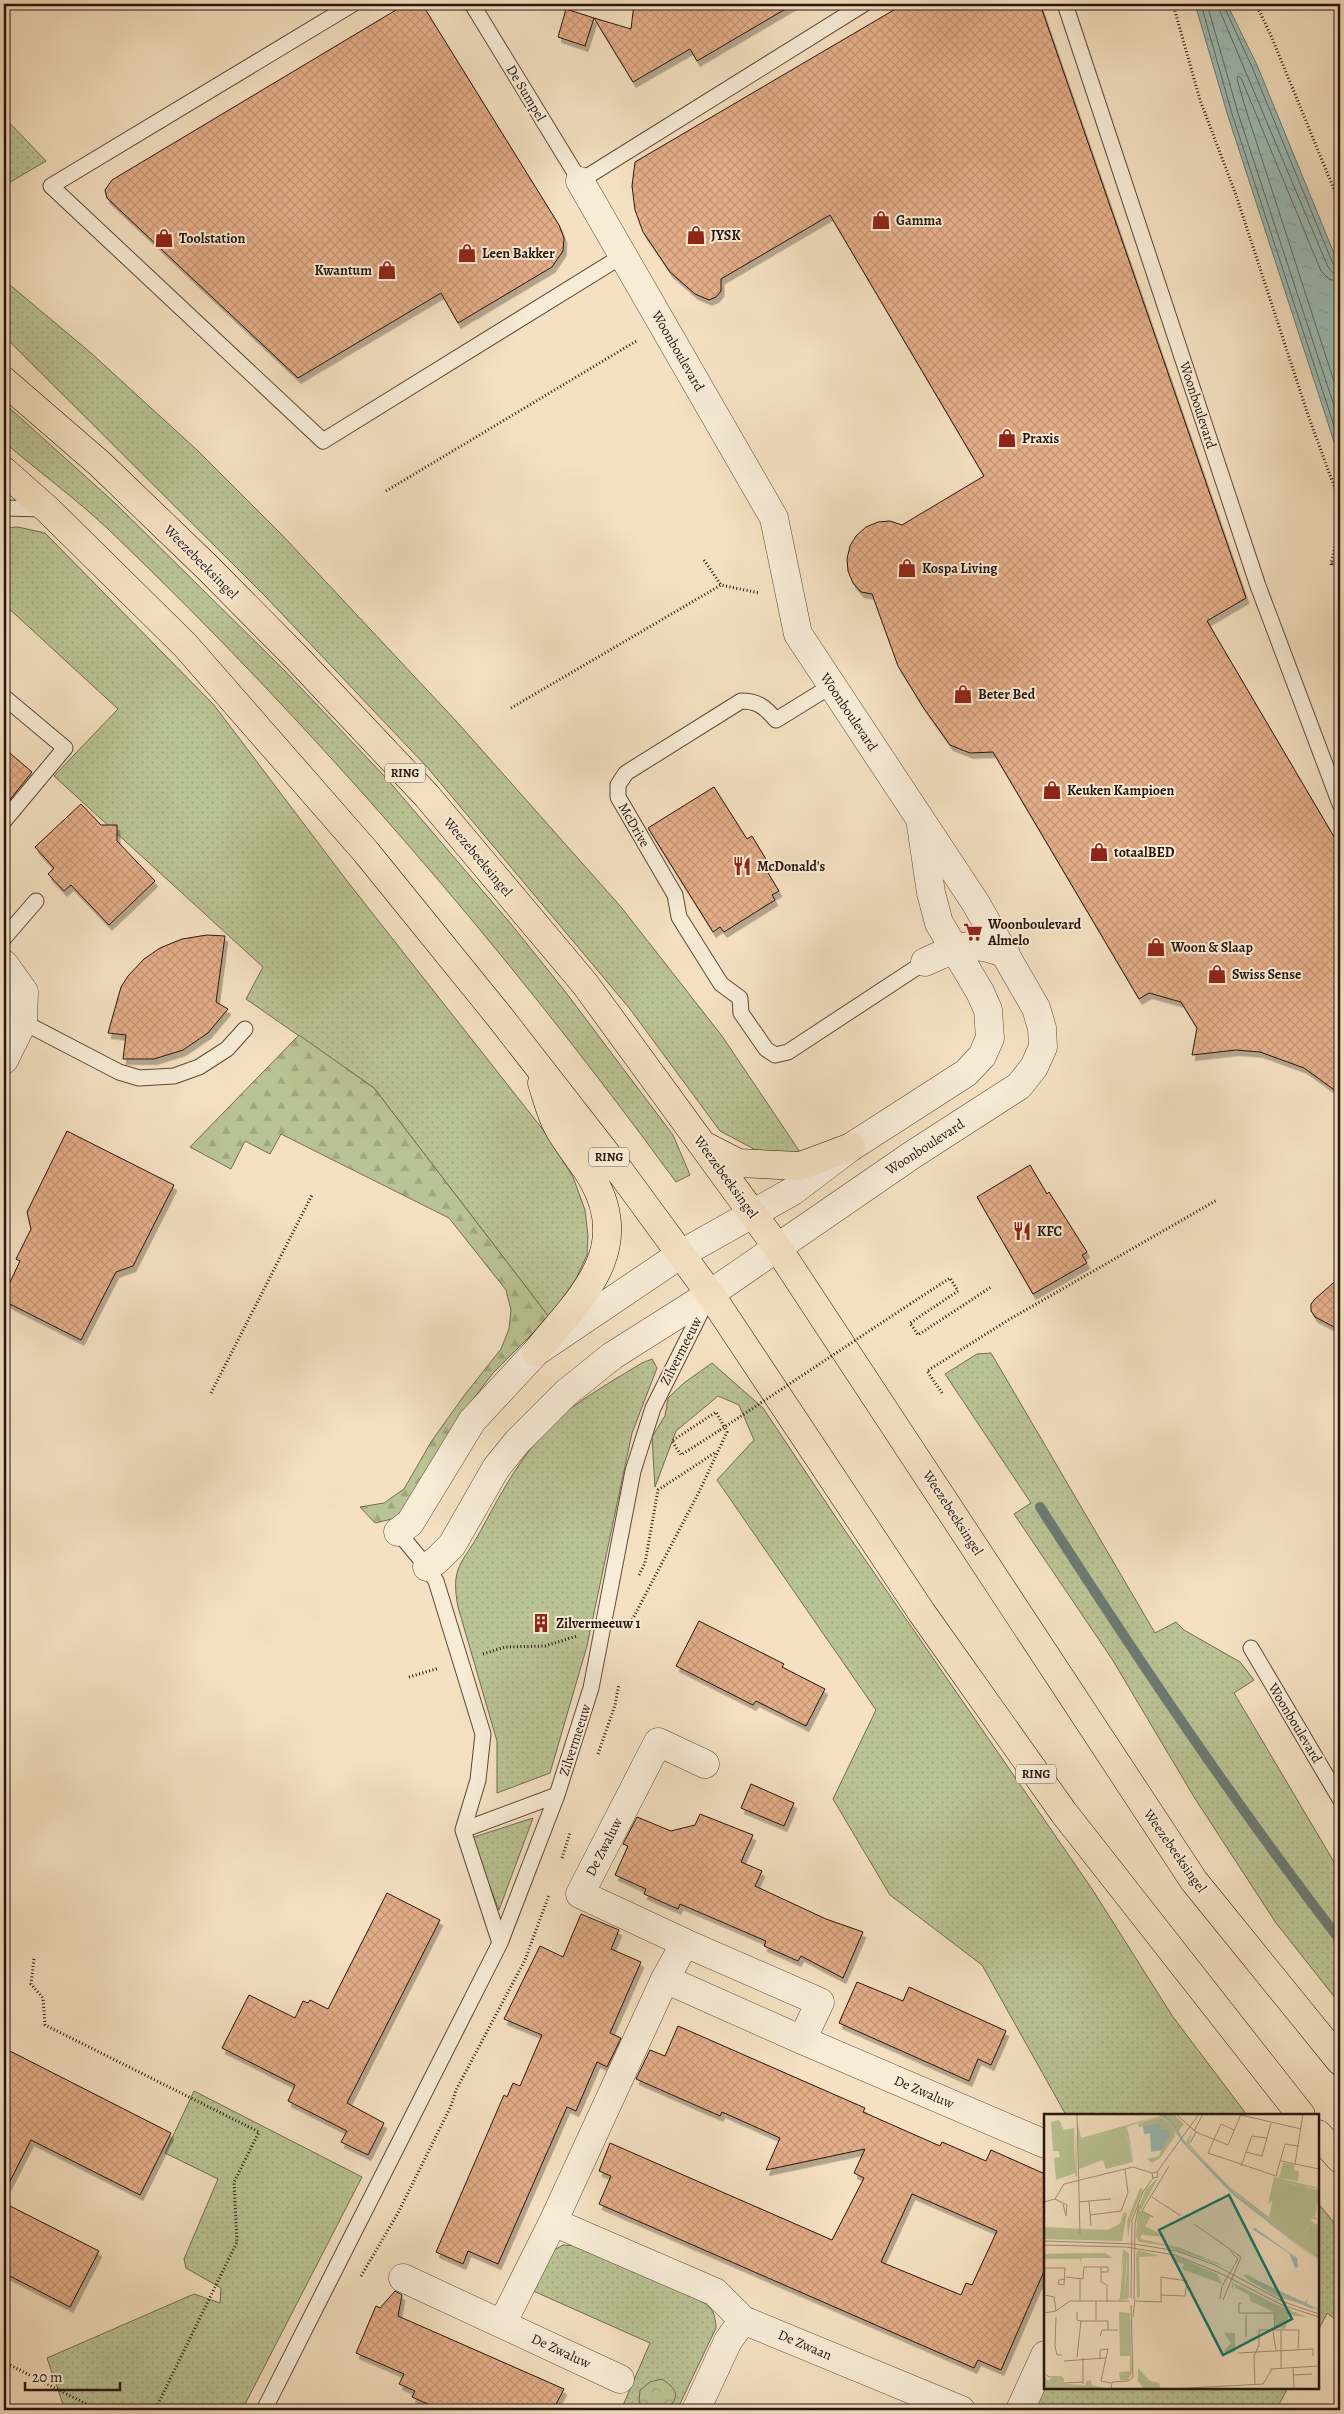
<svg xmlns="http://www.w3.org/2000/svg" width="1344" height="2414" viewBox="0 0 1344 2414" font-family="Alegreya,serif">
	<style>
		.grass { fill: url(#grass-dots); stroke: #716c52 }
		.forest { fill: url(#forest-firs); stroke: #716c52 }
		.park { fill: url(#park-crowns); stroke: #716c52 }
		.water { fill: url(#water-ripples); stroke: #6e7a73 }
		.lines { fill: none; stroke-linecap: round; stroke-linejoin: round }
		.shore { stroke: #626962; stroke-width: 1 }
		.stream { stroke: #6e7a73; stroke-width: 10 }
		.building { fill: url(#building-cross-hatch); stroke: #28150e; fill-rule: evenodd; filter: url(#shadow) }
		.lane-casing { stroke: #5b483b; stroke-width: 17 }
		.street-casing { stroke: #5b483b; stroke-width: 29 }
		.primary-casing { stroke: #28150e; stroke-width: 29 }
		.path { stroke: #28150e; stroke-width: 3; stroke-dasharray: 1 2.5; stroke-linecap: butt }
		.lane { stroke: #f8ecd7; stroke-width: 15 }
		.street { stroke: #f8ecd7; stroke-width: 28 }
		.primary { stroke: #f5e1c2; stroke-width: 28 }
		.path-bridge { stroke: #28150e; stroke-width: 3; stroke-dasharray: 1 2.5; stroke-linecap: butt }
		.labels { text-anchor: middle; dominant-baseline: central; stroke-width: 4; stroke-linejoin: round; paint-order: stroke }
		.shield { fill: #f8ecd7; stroke: #66564a; stroke-width: 1 }
		.shield-label { font-size: 12px; font-weight: bold; fill: #28150e }
		.street-label { font-size: 14px; fill: #28150e; stroke: #f8ecd7 }
		.poi-label { font-size: 14px; font-weight: bold; fill: #28150e; stroke: #f8ecd7; text-anchor: start }
		.inset-river { fill: none; stroke: #9cbdb7; stroke-width: 2.5 }
		.inset-road { fill: none; stroke: #a38f7a; stroke-width: 1 }
		.view { fill: #0f766e; fill-opacity: 0.15; stroke: #0f766e; stroke-width: 2.5 }
		.inset-edge { fill: none; stroke: #28150e; stroke-width: 2.5 }
	</style>
	<defs>
		<pattern id="grass-dots" width="8" height="8" patternUnits="userSpaceOnUse" patternTransform="scale(1.25)"><rect width="8" height="8" fill="#bac395"/><path d="M2 2h.1M6 6h.1" fill="none" stroke="#a0a77f" stroke-width="1.8" stroke-linecap="round"/></pattern>
		<pattern id="forest-firs" width="22" height="20" patternUnits="userSpaceOnUse" patternTransform="scale(1.25)"><rect width="22" height="20" fill="#bac395"/><path d="M5 1l3.5 6h-7zM16 11l3.5 6h-7z" fill="#a0a77f"/></pattern>
		<pattern id="park-crowns" width="20" height="18" patternUnits="userSpaceOnUse" patternTransform="scale(1.25)"><rect width="20" height="18" fill="#bac395"/><path d="M2 6a3 3 0 1 1 6 0M12 15a3 3 0 1 1 6 0" fill="none" stroke="#a0a77f"/></pattern>
		<pattern id="water-ripples" width="26" height="14" patternUnits="userSpaceOnUse" patternTransform="scale(1.25)"><rect width="26" height="14" fill="#9cbdb7"/><path d="M2 4q2-2 4 0t4 0M15 11q2-2 4 0t4 0" fill="none" stroke="#86a29c"/></pattern>
		<pattern id="building-cross-hatch" width="8" height="8" patternUnits="userSpaceOnUse" patternTransform="scale(1.25)"><rect width="8" height="8" fill="#e4ae89"/><path d="M0 0l8 8M0 8l8-8" fill="none" stroke="#c49575"/></pattern>
		<filter id="shadow"><feDropShadow dx="3" dy="5.5" stdDeviation="0" flood-color="#0004"/></filter>
	</defs>
	<rect width="100%" height="100%" fill="#f5e1c2"/>
	<filter id="stains"><feTurbulence type="fractalNoise" baseFrequency=".004" numOctaves="4"/><feColorMatrix values="0 0 0 0 .2 0 0 0 0 .09 0 0 0 0 .02 0 0 0 .5 -.17"/></filter>
	<radialGradient id="worn" r=".72"><stop offset=".6" stop-color="#630" stop-opacity="0"/><stop offset="1" stop-color="#630" stop-opacity=".3"/></radialGradient>
	<path class="grass" d="M4,117l42,44 -39,23 -3,-2z
		M4,280l87,73 107,98 85,85 174,186 164,185 101,129 80,119 -31,3 -51,-27 -90,-122 -203,-242 -162,-171 -261,-260z
		M4,403l112,101 169,167 102,108 124,145 53,66 109,145 17,40 -14,7c-170,-233 -360,-454 -568,-653 -33,-31 -70,-58 -104,-87z
		M18,527l27,6 169,172 133,176 197,250 29,46 12,33 3,26 -1,19 -11,24 -27,38 -175,-229 -128,-89 17,-32 -209,-191 64,-67 -114,-105v-76z
		M991,1353l164,280 21,-11 8,8 56,32 14,18 -20,13 106,179v132l-64,-81 -82,-126 -82,-138 -98,-145 17,-11 -86,-129 32,-20z
		M652,1359l5,9 -25,65 -45,213 -37,127 -53,20v-52l-39,-134c-8,-42 5,-43 23,-77 25,-46 50,-93 93,-124 22,-16 45,-29 68,-43z
		M712,1363l51,45 72,108 257,373 81,128 74,98h-181l-84,-150 -92,-70 -57,-96 43,-89 -159,-230 37,-40 -15,-35 -21,-9 -42,35 -21,56 -3,-50 13,-21 3,-18 16,-15z
		M533,1818l-34,92 -28,-72z
		M194,2091l168,86 -120,233h-177l-18,-52 147,-64 26,9 1,-15 -35,-20 -2,-9 34,-80 -53,-26z
		M1318,2203l22,27v93l-13,-10 -9,18z
		M563,2245l20,1 114,52c14,9 18,12 19,30l-39,82h-56l29,-67 -119,-53 21,-39z
		M1045,2379v9h243l-12,22h-245z"/>
	<path class="forest" d="M299,1035l75,53 175,229 -56,56 -25,33 -68,107 -8,6 -17,4 -15,-16 24,-4 20,-14 27,-47 32,-45 38,-48 8,-20 2,-19 -5,-20 -57,-72 -168,-84 -11,20 -25,-13 -14,28 -41,-22z"/>
	<path class="park" d="M662,2379c15,10 19,17 4,31h-19l-8,-8 1,-12 10,-8z"/>
	<path class="water" d="M1195,4h32l30,61 83,203v192l-112,-344z"/>
	<g class="lines">
		<path class="shore" d="M1201,4l31,110 108,330
			M1207,4l31,109 102,311
			M1217,4l111,263 5,6 7,1
			M1223,4l29,63 81,197 7,4
			M1340,282l-11,-3 -8,-8 -80,-193 -3,-2 -1,3 9,31 94,290"/>
		<path class="stream" d="M1040,1507c95,148 192,293 300,433"/>
	</g>
	<path class="building" d="M406,4h16l137,221 5,13 -1,13 -11,16 -94,56 -17,-30 -143,85 -191,-180 -2,-8 7,-10z
		M634,4h160l-97,57 -7,-12 -57,33 -39,-64 37,11z
		M904,4h136l206,594 -39,23 133,226v247l-36,-26 -44,-16 -24,-2 -44,5 5,-27 -16,-26 -32,-9 -10,6 -146,-247 -23,1 -20,-8 -27,-38 -25,-41 -26,-72 -11,-2 -8,-9 -5,-12 -1,-12 3,-13 6,-10 10,-9 12,-5 12,-1 12,4 82,-49 -154,-261 -109,64v12l-5,6 -7,3 -14,-6 -25,-22 -27,-40 -8,-22 -3,-24 3,-24z
		M566,9l28,9 -9,28 -27,-9z
		M4,748l28,24 -28,35z
		M714,787l33,52 5,-3 18,30 -5,2 14,23 -7,4 3,5 -51,32 -4,-5 -7,5 -65,-104z
		M81,804l20,21h16v16l38,40 -46,44 -38,-40 -7,6 -16,-17 6,-6 -19,-21z
		M207,935l18,1 -9,66 12,7 -20,24 -25,17 -29,9h-31l3,-24 -18,-2 13,-46 7,-11 16,-17 16,-11 22,-9z
		M67,1131l107,54 -41,81 -17,6 -35,68 -77,-39v-6l16,-34 -4,-2 15,-30 -4,-17z
		M1030,1165l17,29 2,-2 38,60 -5,3 5,8 -54,31 -56,-97z
		M1340,1277v53l-25,-13 -4,-6v-7l4,-5z
		M699,1621l85,43 -2,3 43,22 -19,37 -50,-25 -3,4 -77,-39z
		M751,1784l43,19 -10,23 -43,-18z
		M700,1814l53,21 -12,27 21,9 -7,15 71,33 37,13 -20,46 -42,-22 -3,5 -34,-15 2,-5 -86,-37 -2,5 -34,-15 2,-5 -31,-14 13,-29 -5,-2 14,-27 34,14 24,-6z
		M387,1893l53,27 -93,183 37,20 -16,32 -27,-13 6,-11 -59,-30 7,-16 -73,-37 27,-53 46,23 8,-17 5,2 2,-3 18,9z
		M581,1914l38,16 -8,19 30,13 -31,71 11,5 -14,29 -10,-5 -21,49 -9,-4 -69,157 -30,-13 -5,13 -27,-12 68,-157 3,2 6,-14 7,3 22,-51 -38,-16 36,-73 23,11z
		M857,1982l46,19 6,-14 97,44 -15,34 -13,-6 -9,22 -130,-58z
		M678,2026l187,82 -2,4 77,34 2,-4 44,19 5,-11 54,24v95l-44,101 -23,-10 -4,8 -375,-164 12,-28 -12,-5 11,-28 222,97 32,-62 -10,-5 11,-24 -99,21 14,-32 -58,-26 -2,4 -84,-37 14,-29 15,6zM912,2194l85,37 -25,54 -6,-2 -5,12 -80,-33z
		M4,2048l167,85 -31,62 -109,-55 -27,53z
		M4,2203l95,48 -29,56 -66,-34z
		M395,2291l7,4 -4,21 166,73 -11,21h-112l-29,-13 3,-6 -16,-7 5,-10 -48,-21 20,-47 4,2z"/>
	<g class="lines">
		<g class="lane-casing">
			<path id="lane" d="M353,4l-302,182 272,255 299,-185
				M472,4l108,177 284,-177
				M1065,4l193,582 82,218
				M4,508l41,1
				M831,686l-55,34c-11,-13 -18,-19 -35,-19l-115,72 -8,12v12l57,98 4,22 42,67 19,14 1,15 25,36 9,6 13,-3 137,-90
				M4,697l61,51 -61,73
				M4,938l32,-37
				M23,1022l96,50 20,6 35,-2 25,-9 28,-18 18,-20
				M398,1532l29,35 9,14 47,153 -5,46 -15,50 37,113
				M1251,1648l89,151
				M463,1830l94,-35
				M264,2410l236,-467 57,-148 34,-107 42,-217 20,-63 54,-108"/>
		</g>
		<g class="street-casing">
			<path id="street" d="M925,962c34,-15 44,-23 81,-8
				M4,964l20,28 -1,30 -19,38
				M398,1532l12,-9 62,-102 64,-69 145,-98 112,-63 58,-44 115,-74 16,-17 8,-18 -2,-28 -8,-18 -41,-69 -8,-30 -10,-68
				M427,1567l10,-7 15,-15 44,-77 22,-27 48,-48 46,-37 98,-62 202,-139 107,-69 15,-19 9,-20 -1,-19 -6,-20 -61,-106 -177,-268 -24,-116 -194,-337
				M685,1943l135,59 -18,38
				M665,1979l137,61 243,104
				M553,2222l162,70 28,28
				M403,2278l217,101
				M502,2324l51,-102 112,-243 20,-36 -105,-49 78,-152 47,22
				M696,2410l32,-69 15,-21 218,90
				M1020,2410l25,-55"/>
		</g>
		<g class="primary-casing">
			<path id="primary" d="M4,381l96,83 108,104 87,88 132,140 158,188 192,263 417,634 146,180
				M4,471l43,38 138,136 181,207 133,164 120,154 91,124 212,319 142,200 237,302
				M705,1146l33,17 62,3 51,-19
				M536,1352c42,-52 98,-100 57,-172 -10,-18 -24,-33 -34,-51 -8,-13 -12,-31 -17,-46
				M1318,2134l22,25"/>
		</g>
		<path class="path" d="M1173,4l27,96 36,95 72,220 30,82 2,22
			M1256,4l16,34 68,166
			M386,491l252,-151
			M704,560l17,25
			M1332,564l8,-8
			M1331,565l9,-42
			M511,708l210,-123 38,8
			M910,1304l40,-26 8,13 -48,32 8,12 73,-48
			M211,1393l101,-198
			M942,1393l-15,-22 83,-52 207,-119
			M639,1575l6,-12 13,-73 58,-38
			M629,1626l70,-134 28,-60 -11,-20 -44,29 9,14 39,-25
			M483,1654l22,-7 40,-1 32,-10
			M409,1677l30,-9
			M598,1754l17,-49 4,-21
			M562,1858l8,-25
			M34,1959l-3,25 12,14 2,27 214,107 -25,50 3,60 -82,168
			M361,2276l37,-63 53,-107 5,-16 69,-130 24,-65
			M4,2362l94,48"/>
		<use href="#lane" class="lane"/>
		<use href="#street" class="street"/>
		<use href="#primary" class="primary"/>
		<path class="path-bridge" d="M720,1430l190,-126"/>
	</g>
	<defs>
		<g id="shop-bare" transform="scale(1.5)"><path d="M-5-2.5h2.3a2.7 3.5 0 0 1 5.4 0H5L5.5 6h-11ZM-1.5-2.5h3a1.5 2.3 0 0 0-3 0Z" fill="#8f2418" stroke="#f8ecd7" stroke-width="2.5" paint-order="stroke"/></g>
		<g id="restaurant-bare" transform="scale(1.5)"><path d="M-5-6h1v4h1v-4h1v4h1v-4h1v5L-1.5 .5V6h-2V.5L-5-1ZM5-6V6H3V1.5H1.5Q1.5-4 5-6Z" fill="#8f2418" stroke="#f8ecd7" stroke-width="2.5" paint-order="stroke"/></g>
		<g id="supermarket-bare" transform="scale(1.5)"><path d="M-6-5.5h2.5l.6 2H6L4.5 2H-2.5L-4.4-4H-6ZM-1.5 3.2a1.3 1.3 0 1 0 .1 0ZM3 3.2a1.3 1.3 0 1 0 .1 0Z" fill="#8f2418" stroke="#f8ecd7" stroke-width="2.5" paint-order="stroke"/></g>
		<g id="building-bare" transform="scale(1.5)"><path d="M-4-6H4V6H1V3H-1V6H-4ZM-2.5-4.3h1.7v1.8h-1.7ZM.8-4.3h1.7v1.8H.8ZM-2.5-1h1.7V.8h-1.7ZM.8-1h1.7V.8H.8Z" fill="#8f2418" stroke="#f8ecd7" stroke-width="2.5" paint-order="stroke"/></g>
	</defs>
	<g fill-rule="evenodd">
		<use href="#shop-bare" x="881" y="220"/>
		<use href="#shop-bare" x="696" y="235"/>
		<use href="#shop-bare" x="164" y="238"/>
		<use href="#shop-bare" x="467" y="253"/>
		<use href="#shop-bare" x="387" y="270"/>
		<use href="#shop-bare" x="1007" y="438"/>
		<use href="#shop-bare" x="907" y="568"/>
		<use href="#shop-bare" x="963" y="694"/>
		<use href="#shop-bare" x="1052" y="790"/>
		<use href="#shop-bare" x="1099" y="852"/>
		<use href="#restaurant-bare" x="742" y="866"/>
		<use href="#supermarket-bare" x="973" y="932"/>
		<use href="#shop-bare" x="1156" y="947"/>
		<use href="#shop-bare" x="1217" y="974"/>
		<use href="#restaurant-bare" x="1022" y="1231"/>
		<use href="#building-bare" x="541" y="1623"/>
	</g>
	<g class="labels">
		<g class="shield">
			<rect x="385" y="763.5" width="40" height="19" rx="4"/>
			<rect x="589" y="1147.5" width="40" height="19" rx="4"/>
			<rect x="1016" y="1764.5" width="40" height="19" rx="4"/>
		</g>
		<g class="shield-label">
			<text x="405" y="773">RING</text>
			<text x="609" y="1157">RING</text>
			<text x="1036" y="1774">RING</text>
		</g>
		<g class="street-label">
			<text transform="translate(526 93) rotate(59)">De Sumpel</text>
			<text transform="translate(678 351) rotate(60)">Woonboulevard</text>
			<text transform="translate(1198 405) rotate(72)">Woonboulevard</text>
			<text transform="translate(201 562) rotate(45)">Weezebeeksingel</text>
			<text transform="translate(849 712) rotate(56)">Woonboulevard</text>
			<text transform="translate(634 825) rotate(60)">McDrive</text>
			<text transform="translate(478 857) rotate(50)">Weezebeeksingel</text>
			<text transform="translate(925 1147) rotate(-33)">Woonboulevard</text>
			<text transform="translate(726 1177) rotate(54)">Weezebeeksingel</text>
			<text transform="translate(681 1351) rotate(-63)">Zilvermeeuw</text>
			<text transform="translate(953 1513) rotate(57)">Weezebeeksingel</text>
			<text transform="translate(1295 1723) rotate(59)">Woonboulevard</text>
			<text transform="translate(575 1740) rotate(-72)">Zilvermeeuw</text>
			<text transform="translate(604 1847) rotate(-63)">De Zwaluw</text>
			<text transform="translate(1175 1851) rotate(55)">Weezebeeksingel</text>
			<text transform="translate(924 2092) rotate(23)">De Zwaluw</text>
			<text transform="translate(805 2345) rotate(23)">De Zwaan</text>
			<text transform="translate(561 2351) rotate(25)">De Zwaluw</text>
		</g>
		<g class="poi-label">
			<text x="896" y="220">Gamma</text>
			<text x="711" y="235">JYSK</text>
			<text x="179" y="238">Toolstation</text>
			<text x="482" y="253">Leen Bakker</text>
			<text x="372" y="270" text-anchor="end">Kwantum</text>
			<text x="1022" y="438">Praxis</text>
			<text x="922" y="568">Kospa Living</text>
			<text x="978" y="694">Beter Bed</text>
			<text x="1067" y="790">Keuken Kampioen</text>
			<text x="1114" y="852">totaalBED</text>
			<text x="757" y="866">McDonald's</text>
			<text x="988" y="924">Woonboulevard<tspan x="988" dy="16">Almelo</tspan></text>
			<text x="1171" y="947">Woon &amp; Slaap</text>
			<text x="1232" y="974">Swiss Sense</text>
			<text x="1037" y="1231">KFC</text>
			<text x="556" y="1623">Zilvermeeuw 1</text>
		</g>
	</g>
	<g transform="translate(1044 2114)">
		<rect width="275" height="275" fill="#f5e1c2"/>
		<path d="M112,0l5,1 8,6 8,14 -4,-3 2,4 -15,22 -8,5 -5,-4 12,-3 10,-28 -10,2v-7l-20,4 -1,-3 22,-8 10,8 -8,-8zM119,0h11l10,10 -6,8 -7,-13zM15,6l5,10 10,-2 1,45 -19,7 -2,-22 6,-1 -1,-6h-6l-2,-29zM81,13l8,35 -27,7 -3,-9 -24,9 -1,-28zM148,17l-3,12 7,9 34,35 39,30 8,-36 42,9 -6,29 -3,1 9,6v29l-17,-13 8,-19 -10,18 -31,-23 -1,3 -45,-39 -37,-39zM96,74l3,2 -12,28 -3,20 -1,-17zM94,95l13,7 -6,10 21,11 -25,-2v4l40,9 50,21 -69,-24 -23,-3 -3,-5zM79,135l6,5v42l-1,3 -9,1 1,-3h4l3,-27v-14l-3,-1 -3,18zM94,136l21,6 -20,1 1,39 -3,2 -1,-44zM132,142l41,18 5,10 -40,-15 2,-5 -12,-4zM202,160l36,20 23,8 3,-4 -1,7 11,3 1,2 -43,-14 -25,-14 -7,-6zM188,168l45,23 30,12 -18,-2 -4,14 -9,-1 -2,-16 -24,-11 -1,-6 -14,-7 -1,-5 -2,7zM75,198l11,1 2,60 -4,7h-8l-1,-8 11,-1v-15h-10zM180,219h11v19l-7,2 -4,-3 7,-8zM94,254l12,13 9,2 2,6h-17l-6,-8z" fill="#bac395"/>
		<path d="M115,2l-32,11 7,35 -9,-34 -47,13v-18l3,15zM32,7l1,55 -22,6 20,-6zM230,63l45,11v8l-4,21 4,3 -6,-1 6,-30 -42,-8 -4,20 -5,3zM114,64l-17,32 -3,-1 8,-20zM80,98l3,1 -5,28 -78,-2v-12l63,3 13,-6zM225,103l31,23 11,-17 -9,19 17,13v5l-51,-39zM35,139h26l8,5h-31l-1,7 -1,-6h-36v-5zM80,141h3l-3,42h-4z" fill="#bac395"/>
		<path d="M239,49l12,2 -1,5 5,1 -1,10 -19,-3zM0,261l4,6 4,-3h12v6l22,1v-4l5,-1 1,5 17,4h-65z" fill="#bac395"/>
		<path d="M244,70l17,2 2,26 -3,5 -29,-5 2,-18zM270,110l5,3v19l-12,-5z" fill="#bac395"/>
		<path d="M113,0h6l8,5 16,26 49,49 83,68 -87,-68 -49,-51 -14,-22zM115,9l2,7 8,-2 1,8 -9,14 -10,2 -1,-19 -6,1 -1,-8zM211,114l42,30 1,9 -3,1 -6,-15 -37,-24z" fill="#9cbdb7"/>
		<path class="inset-river" d="M209,166l60,28"/>
		<path class="inset-road" d="M33,0l3,120M132,0l20,18 -6,11M193,0l64,15M190,16l-13,-6 -13,29 68,23 9,-32 13,2M150,17l9,-17M152,18l32,13 13,-31M202,38l16,4 9,-33M237,47l38,8M251,50l8,-50M197,52l11,-30 15,2M109,64l-1,-5 5,-1 42,-58M108,83l29,19M11,85l9,-15 69,-17 19,6M45,87l2,25M0,88l11,-3 12,6 -1,11 -3,-12M35,88l32,-3M46,101l31,-4 7,-18 -3,-24M109,103l-11,-6 27,-45M150,110l47,33 -18,43M0,127l90,3 43,7 38,14 69,37 35,12M0,131l82,2 49,8 47,19 60,31 37,12M0,154h21l-1,17 -6,-1 1,-4 6,-1M57,158v10l6,3v17M22,163l17,2 1,-12h24v5h-7v-4M0,181l10,2 2,14M117,181l24,1 2,-15 -26,-4v25M87,184l1,-78 11,-28 10,-14 5,-1 -1,-5M90,185l1,-75 4,-19M176,185l2,-13 16,-27 -8,-8M36,187v-22M92,187l26,1M198,189h-3v10h35l1,16M33,198v8l4,1 -4,36M0,199l12,-2 14,-10h59M202,201v22M12,203l-1,29 2,9h5M89,203l2,-18M37,207h27v9M52,207v-20M237,216h18l-1,20M229,218l3,18M56,222l2,-6h16M194,239l75,-4v7M56,244v-8l8,-1 -7,32 10,2M20,247l41,-3M249,253l1,22M226,255l49,-3M0,259l5,4h13M249,261l19,-1M20,269l19,-1M39,270v-26M211,270l-1,-28 5,-11v-15h22v38M67,275l1,-7 16,-1 5,-4 -2,-72M127,275l92,-5 9,-15"/>
		<path class="view" d="M185,81l63,124 -69,36 -64,-125z"/>
		<rect width="275" height="275" class="inset-edge"/>
	</g>
	<rect width="1344" height="2414" fill="none" stroke="#f5e1c2" stroke-width="20"/>
	<rect x="5" y="5" width="1334" height="2404" fill="none" stroke="#28150e" stroke-width="2.5"/>
	<rect x="10" y="10" width="1324" height="2394" fill="none" stroke="#28150e"/>
	<path d="M25 2382v8h95v-8" fill="none" stroke="#28150e" stroke-width="2.5"/>
	<text x="32" y="2382" font-size="15" fill="#28150e" stroke="#f8ecd7" stroke-width="4" paint-order="stroke">20 m</text>
	<rect width="100%" height="100%" filter="url(#stains)"/>
	<rect width="100%" height="100%" fill="url(#worn)"/>
</svg>
